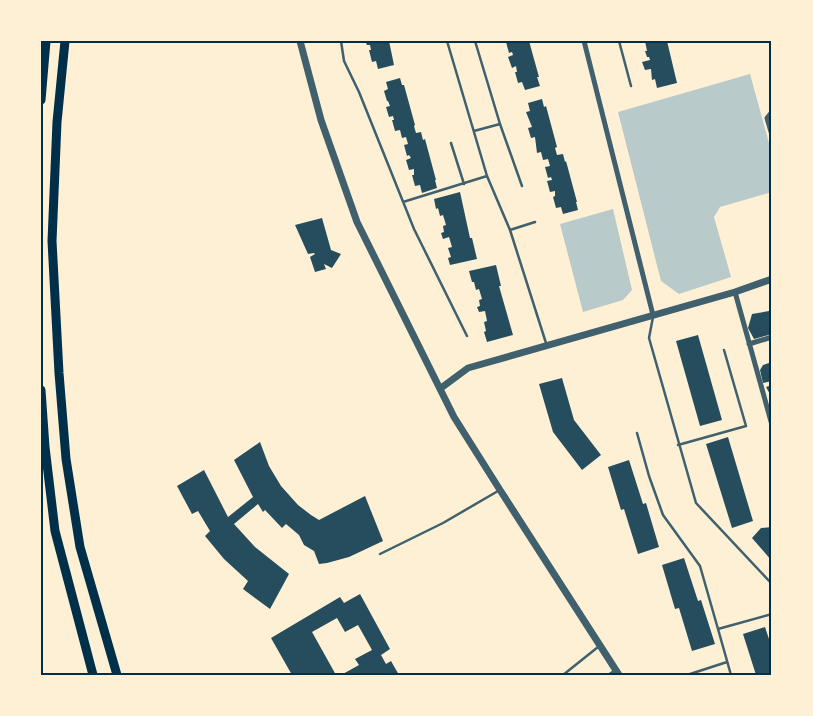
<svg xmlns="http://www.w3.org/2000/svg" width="813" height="716" viewBox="0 0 813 716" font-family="Bitter,serif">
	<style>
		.green { fill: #b9caca }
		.building { fill: #264d5e }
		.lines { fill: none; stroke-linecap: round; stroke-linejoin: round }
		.service { stroke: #3f606c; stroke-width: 2.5 }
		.minor { stroke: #3f606c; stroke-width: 5 }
		.tertiary { stroke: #3f606c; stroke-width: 7 }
		.trunk { stroke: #003049; stroke-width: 9 }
		.neatline { fill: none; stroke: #003049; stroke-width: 2 }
	</style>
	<rect width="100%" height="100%" fill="#fdf0d5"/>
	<path class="green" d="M750,74l22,80v38l-52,15 -6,10 17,60 -52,17 -18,-13 -43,-169z
		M613,209l19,81 -9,10 -40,12 -23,-88z"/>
	<path class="building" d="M365,41h24l5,24 -16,4 -2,-8 -4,1 -3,-12h2l-1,-5h-3z
		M510,41h19l10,36h-2l3,9 -15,4 -3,-8 -4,1 -3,-11h2l-1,-6 -4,2 -4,-11 5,-2 -1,-3 -3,1 -3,-11z
		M645,41h22l10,42 -20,5 -2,-9 -3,1 -1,-11 -6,1 -3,-8 8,-2 -1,-3h-2l-2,-6h2z
		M400,78l2,7h2l11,40 -1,1 2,7 5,-1 2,8 2,-1 11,41h-1l2,8 -15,5 -2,-8 -5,1 -3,-11h2v-6l-5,1 -3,-10 5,-2 -2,-3 -2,1 -3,-11 4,-1 -2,-7 -4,1 -2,-8 -5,1 -3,-11h2l-1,-4 -4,1 -3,-10 4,-1 -2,-5h-1l-3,-10 4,-2 -2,-7z
		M542,99l2,8 2,-1 11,41 -2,1 2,7 6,-1 2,8 1,-1 11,41h-1l2,8 -15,4 -2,-7 -5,1 -3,-11 2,-1v-5l-5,1 -3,-11 5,-1 -1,-3 -3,1 -3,-11 5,-1 -2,-7 -5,1 -2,-8 -4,1 -2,-16 -4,1 -3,-10 4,-1 -6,-15 4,-1 -2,-8z
		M460,192l10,46h2l5,21 -27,6 -2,-7 3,-1 -3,-9 4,-1 -3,-10 -6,2 -2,-6 3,-1 -1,-6 3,-1 -3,-10 -3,1 -2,-8 -2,1 -2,-10z
		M322,218l9,32 10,4 -9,14 -8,-4 2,5 -11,3 -5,-15 5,-3 -1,-1 -6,1 -13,-29z
		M496,265l5,21h-2l14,49 -26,7 -3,-10 2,-1 -2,-9 3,-1 -2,-10 -6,1 -2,-5 3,-1 -1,-6 3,-1 -3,-10 -3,1 -2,-8h-2l-3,-11z
		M769,311l3,7v16l-18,5 -6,-11 4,-14z
		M698,335l24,85 -22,6 -24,-85z
		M772,362v19l-9,2 -3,-13 3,-5z
		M562,378l12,42 27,35 -19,15 -29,-38 -14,-48z
		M772,385v13l-6,-11z
		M728,437l25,84 -21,7 -26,-84z
		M260,442l9,24 12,20 17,19 13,10 8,5 46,-24 18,45 -34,16 -22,6 -8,1 -5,-13 -10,-6 -5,-10 -13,-11 -4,4 -17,-18 -2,2 -5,-8 -24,20 21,23 34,27 -19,35 -27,-20 5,-8 -24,-22 -19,-23 5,-5 -12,-20 -6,3 -15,-28 27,-16 24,47 25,-20 -19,-37z
		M629,460l14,44 3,-1 13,44 -21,7 -14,-45 -3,1 -13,-43z
		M772,527v34l-20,-23 9,-10z
		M684,558l14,43 3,-1 14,44 -23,7 -13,-43 -4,1 -13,-44z
		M360,594l30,55 -9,6 5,9 5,-3 8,14h-58l18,-10 -4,-6 17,-9 -14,-25 -13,7 -8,-14 -25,14 24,43h-44l-21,-37 69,-41 4,6z
		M765,627l7,21v25l-16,2 -13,-41z"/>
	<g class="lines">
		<path class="service" d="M341,41l3,20 15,31 55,137 53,107
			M447,41l40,135 23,54 36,113
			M475,41l25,83 22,62
			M619,41l12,45
			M474,131l26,-7
			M451,143l13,41
			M403,202l84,-26
			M510,230l25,-8
			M653,317l-4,21 47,165 76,81
			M637,433l12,43 14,39 37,51 18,63
			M678,445l68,-19 -22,-76
			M380,554l63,-31 55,-32
			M563,675l35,-28
			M608,675l6,-4
			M687,675l40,-13
			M731,675l-13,-46 54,-15"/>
		<path class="minor" d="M584,41l69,274
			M772,112l-5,6 5,17
			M735,292l37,133
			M749,344l23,-7"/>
		<path class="tertiary" d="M300,41l21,79 36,102 97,195 46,73 119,185
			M441,388l27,-20 267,-76 37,-13"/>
		<path class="trunk" d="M65,41l-8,81 -5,119 7,132 7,86 14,88 37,128
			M41,100l5,-59
			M41,390l4,57 10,84 38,144"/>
	</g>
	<rect width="813" height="716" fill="none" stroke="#fdf0d5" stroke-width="85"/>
	<rect x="42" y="42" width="728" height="632" class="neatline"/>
</svg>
